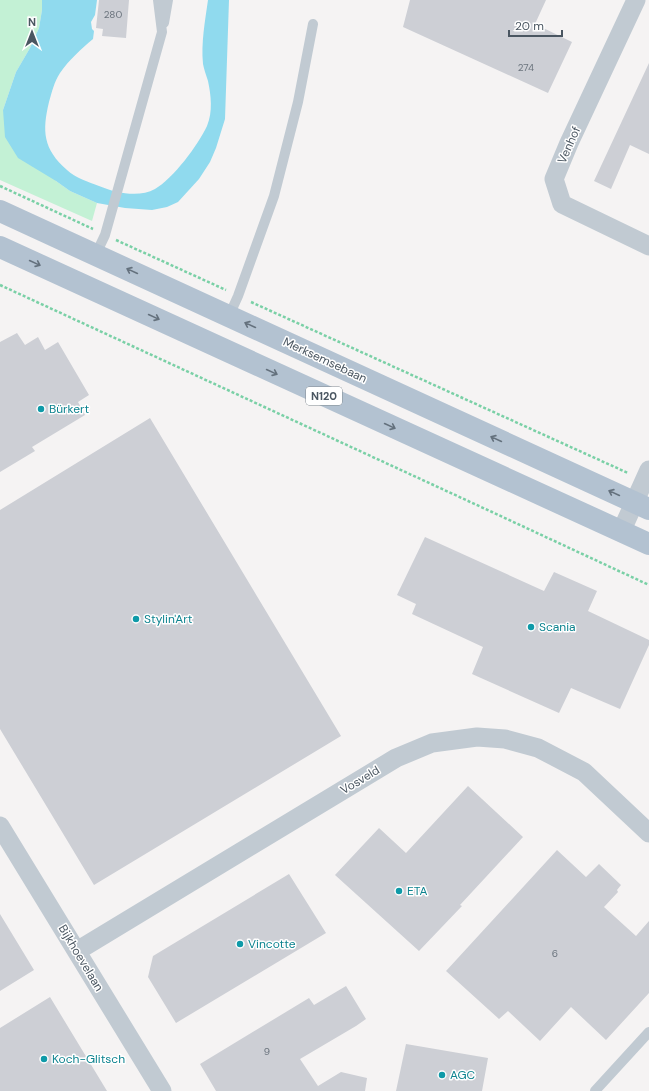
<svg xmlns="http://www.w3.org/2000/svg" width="649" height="1091" viewBox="0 0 649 1091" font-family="'DM Sans',sans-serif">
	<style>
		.green { fill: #c3f1d5 }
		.water { fill: #90daee }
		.building { fill: #cdcfd5 }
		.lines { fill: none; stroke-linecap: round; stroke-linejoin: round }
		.path { stroke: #7ad0a6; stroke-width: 2.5; stroke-dasharray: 3 2; stroke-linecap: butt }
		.service { stroke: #c1cad2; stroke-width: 10 }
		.minor { stroke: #c1cad2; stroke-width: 19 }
		.primary { stroke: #b3c2d1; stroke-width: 22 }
		.oneway { stroke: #64717d }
		.culture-dot { fill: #0f9aa8; stroke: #fff; stroke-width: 1.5 }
		.labels { text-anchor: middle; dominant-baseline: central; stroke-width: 3; stroke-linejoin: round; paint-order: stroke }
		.number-label { font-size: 10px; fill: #6b747e }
		.shield { fill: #fff; stroke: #808990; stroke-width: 1 }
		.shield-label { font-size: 11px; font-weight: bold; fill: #4a5661 }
		.street-label { font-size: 12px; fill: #4a5661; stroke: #fff }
		.culture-label { font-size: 12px; fill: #0d838f; stroke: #fff; text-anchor: start }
	</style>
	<rect width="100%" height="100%" fill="#f5f3f3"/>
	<path class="green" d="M0,0h42v10l-3,18 -9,20 -14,24 -13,38 53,71 14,10 27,12 -5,18 -92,-41z"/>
	<path class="water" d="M42,0h55l-2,15 -4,7 1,7 2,2 -1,8c-12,10 -24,21 -33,34 -6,9 -8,19 -11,29 -7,29 -6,47 18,68 8,8 22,12 32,16 17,7 40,12 56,3 18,-10 43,-44 52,-63 6,-14 4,-31 1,-45 -2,-6 -4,-12 -5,-17 -2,-21 2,-43 5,-64h21l-4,119 -9,29 -6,14 -11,17 -21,23 -11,5 -15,3 -27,-2 -28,-5 -27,-12 -14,-10 -38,-23 -13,-21 -2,-27 13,-38 14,-24 9,-20 3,-18z"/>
	<path class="building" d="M99,0h30l-3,38 -24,-2 1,-7 -7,-1z
		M410,0h136l-11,24 37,18 -24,51 -145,-66z
		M649,63v91l-19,-9 -19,44 -17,-8z
		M17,333l8,12 13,-8 7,13 13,-8 31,53 -11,7 7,13 -53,32 3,4 -35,21v-130z
		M150,418l191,318 -247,149 -94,-156v-219z
		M425,537l119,54 10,-19 43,19 -9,20 61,29v5l-29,64 -49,-21 -12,25 -87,-39 11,-27 -71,-33 4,-10 -19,-9z
		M468,786l55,51 -63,68 2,1 -43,45 -84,-76 44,-47 27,25z
		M557,850l29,27 13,-13 22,21 -4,5 1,2 -14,15 32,29 13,-15v72l-43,47 -35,-33 -31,34 -32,-30 -9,8 -53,-48z
		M289,874l37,59 -150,90 -28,-46 5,-21z
		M0,914l34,56 -34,21z
		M346,986l20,33 -10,7 -56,33 18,27 23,-14 26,6 -2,13h-149l-16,-27 109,-66 5,7z
		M50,997l57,94h-107v-63z
		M406,1044l82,14 -6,33h-86z"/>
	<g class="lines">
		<path class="path" d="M0,186l93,43
			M116,240l110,50
			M0,285l492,227 157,73
			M251,302l377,171"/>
		<path class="service" d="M164,23l4,-23
			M96,254l9,-19 57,-203 -4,-32
			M229,316l9,-20 36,-100 24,-94 15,-78
			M595,1091l54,-59"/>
		<path class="minor" d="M636,0l-67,143 -15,36 8,25 87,42
			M621,532l28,-62
			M0,826l162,265
			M77,951l319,-193 36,-15 45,-6 28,2 33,9 46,24 65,61"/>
		<path class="primary" d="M0,211l649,298
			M0,247l649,297"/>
	</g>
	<defs><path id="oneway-shaft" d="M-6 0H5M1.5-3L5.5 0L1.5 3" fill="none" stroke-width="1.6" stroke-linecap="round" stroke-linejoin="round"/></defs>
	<g class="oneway">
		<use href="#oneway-shaft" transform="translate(35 263) rotate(25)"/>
		<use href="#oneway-shaft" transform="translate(132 271) rotate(-155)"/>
		<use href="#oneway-shaft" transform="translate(154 317) rotate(25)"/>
		<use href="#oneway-shaft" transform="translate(250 325) rotate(-155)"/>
		<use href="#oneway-shaft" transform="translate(272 372) rotate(25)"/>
		<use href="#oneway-shaft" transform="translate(390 426) rotate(25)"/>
		<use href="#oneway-shaft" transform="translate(496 439) rotate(-155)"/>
		<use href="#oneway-shaft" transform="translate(614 493) rotate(-155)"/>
	</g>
	<g class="culture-dot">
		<circle cx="41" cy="409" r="4"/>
		<circle cx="136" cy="619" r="4"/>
		<circle cx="531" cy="627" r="4"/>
		<circle cx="399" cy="891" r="4"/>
		<circle cx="240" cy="944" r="4"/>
		<circle cx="44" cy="1059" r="4"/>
		<circle cx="442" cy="1075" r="4"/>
	</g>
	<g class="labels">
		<g class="number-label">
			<text x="113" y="14">280</text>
			<text x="526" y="67">274</text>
			<text x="555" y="953">6</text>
			<text x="267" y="1051">9</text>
		</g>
		<rect class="shield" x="306" y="387" width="36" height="18" rx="3"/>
		<g class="shield-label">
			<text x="324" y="396">N120</text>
		</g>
		<g class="street-label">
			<text transform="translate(569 145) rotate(-66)">Venhof</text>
			<text transform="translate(325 360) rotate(25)">Merksemsebaan</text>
			<text transform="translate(360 780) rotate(-31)">Vosveld</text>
			<text transform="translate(81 958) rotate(59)">Bijkhoevelaan</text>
		</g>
		<g class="culture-label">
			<text x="49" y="409">Bürkert</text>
			<text x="144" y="619">Stylin'Art</text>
			<text x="539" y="627">Scania</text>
			<text x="407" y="891">ETA</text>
			<text x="248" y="944">Vincotte</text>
			<text x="52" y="1059">Koch-Glitsch</text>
			<text x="450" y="1075">AGC</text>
		</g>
	</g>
	<g transform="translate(32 32)" stroke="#ffffff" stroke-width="3" paint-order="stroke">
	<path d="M0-3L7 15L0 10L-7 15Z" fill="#4a5661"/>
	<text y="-6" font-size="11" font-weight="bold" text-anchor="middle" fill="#4a5661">N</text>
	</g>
	<path d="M509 30v6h53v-6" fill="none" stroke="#4a5661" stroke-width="2"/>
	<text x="515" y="30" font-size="12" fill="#4a5661" stroke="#ffffff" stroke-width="3" paint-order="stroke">20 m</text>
</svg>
